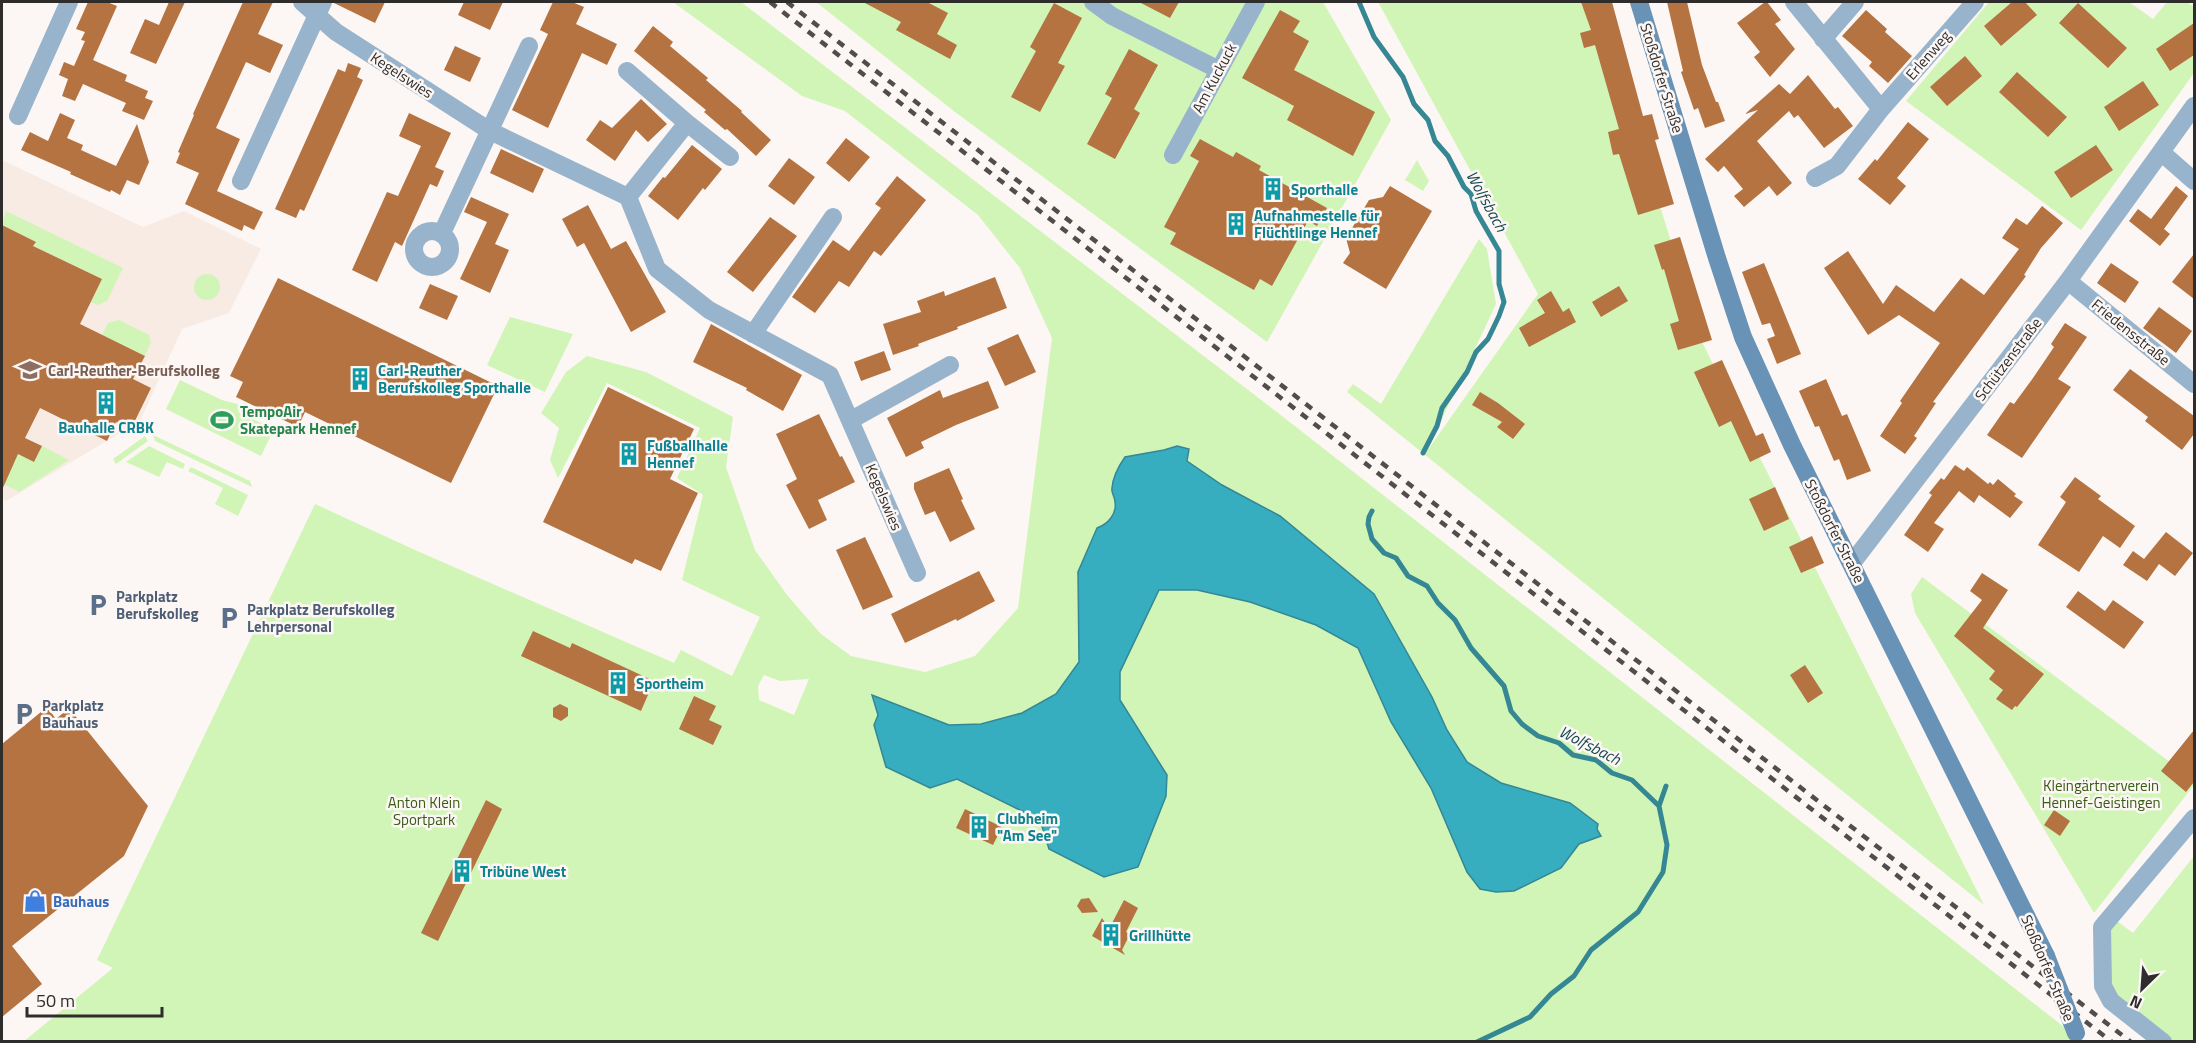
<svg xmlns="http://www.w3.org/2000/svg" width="2196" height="1043" viewBox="0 0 2196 1043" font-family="'Titillium Web',sans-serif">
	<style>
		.built { fill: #f7ebe3 }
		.green { fill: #d1f5b7; fill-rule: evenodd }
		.water { fill: #37adc0; stroke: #358794; stroke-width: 1.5 }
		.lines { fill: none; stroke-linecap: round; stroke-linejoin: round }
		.stream { stroke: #358794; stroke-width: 5 }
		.building { fill: #b47341 }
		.minor { stroke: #98b4cd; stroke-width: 18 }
		.secondary { stroke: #6892b6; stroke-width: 18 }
		.rail { stroke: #504d4c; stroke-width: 4.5; stroke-dasharray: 8 8; stroke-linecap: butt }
		.secondary-bridge { stroke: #6892b6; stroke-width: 18 }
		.labels { text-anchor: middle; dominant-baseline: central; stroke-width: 5; stroke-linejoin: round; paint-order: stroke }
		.street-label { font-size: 15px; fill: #2f2d2c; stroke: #fcf7f4 }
		.culture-label { font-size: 15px; font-weight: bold; fill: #0d838f; stroke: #fcf7f4; text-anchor: start }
		.education-label { font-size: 15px; font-weight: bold; fill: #785e54; stroke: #fcf7f4; text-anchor: start }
		.leisure-label { font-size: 15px; font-weight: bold; fill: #27864d; stroke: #fcf7f4; text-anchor: start }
		.service-label { font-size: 15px; font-weight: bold; fill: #4e5e75; stroke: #fcf7f4; text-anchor: start }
		.park-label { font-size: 15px; fill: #385c13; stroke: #fcf7f4 }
		.shop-label { font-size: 15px; font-weight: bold; fill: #366cbe; stroke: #fcf7f4; text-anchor: start }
		.water-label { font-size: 16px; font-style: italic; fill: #164851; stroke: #fcf7f4 }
	</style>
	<rect width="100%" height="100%" fill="#fcf7f4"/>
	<path class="built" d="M2,160l141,67 41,-16 77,38 -32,64 -47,16 -42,92 -134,80 -4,-3z"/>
	<path class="green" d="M673,2h68l532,407 809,632 -2059,1 90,-74 -16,-8 218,-456 100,46 259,113 7,-13 51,26 28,-59 -78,-37 21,-85 -26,-17 23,-50 -93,-45 -49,95 -8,-18 9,-32 -18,-15 25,-41 21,-16 59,16 87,45 -7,50 29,83 32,45 34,39 30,22 74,16 50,-16 43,-48 34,-270 -32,-70 -42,-53 -133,-104 -43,-15zM764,675l16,6 29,-2 -15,36 -35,-15 -1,-14z
		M816,2h507l68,118 -124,222 -312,-230z
		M1378,2h219l105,340 282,563 -637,-513 6,-8 28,20 98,-165 8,10 9,55 -69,147 111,-157z
		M1989,2h140l24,17 14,-17h20l7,5v66l-113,157 -175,-129z
		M1417,160l12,21 -6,10 -18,-11z
		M6,211l117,57 -16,33 -9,4 -7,-3 11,-23 -69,-33 2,-4 -33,-17z
		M194 287a13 13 0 1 1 26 0a13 13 0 1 1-26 0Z
		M510,317l63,17 -28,58 -58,-27z
		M119,320l30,15 2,7 -6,14 -43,-21 6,-12z
		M180,380l42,20 19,5 -3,7 36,17 -13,27 -95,-47z
		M153,435l97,46 2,6 -97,-46z
		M145,436l3,5 -32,23 -3,-5z
		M42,446l27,14 -50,32 -17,-9v-19l9,5 7,-15 16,8z
		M149,446l36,18 -2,5 -16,-7 -8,15 -33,-15z
		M191,467l57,28 -10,21 -23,-12 8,-16 -35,-17z
		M1922,577l272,203v5l-100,128 -179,-300 -4,-19z
		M2194,856v185h-21l-57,-43 -4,-11 -6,-53 11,-13 16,12z"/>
	<path class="water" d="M1177,446l12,3 -2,12 35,24 58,31 94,78 58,103 15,33 20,32 34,21 69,20 28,21 -1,5 4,7 -22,8 -18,24 -47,23 -18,1 -16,-3 -13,-17 -36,-84 -40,-66 -33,-74 -42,-23 -66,-23 -53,-12h-38l-39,82v28l47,75 -1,21 -28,71 -34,10 -55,-28 -9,-29 -83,-41 -27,9 -44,-21 -12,-42 4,-10 -6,-20 77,30 32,-1 41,-11 34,-19 23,-32 -1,-90 19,-44c11,-4 20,-14 18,-26 0,-6 -4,-8 -3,-14 1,-12 6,-21 13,-31l39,-7z"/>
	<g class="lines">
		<path class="stream" d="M1359,2l15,35 29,40 11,27 14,16 7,21 13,15 16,31 7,7 5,17 23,40v33l5,18 -5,14 -11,23 -12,13 -9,20 -25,36 -5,18 -14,27
			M1372,511l-3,6 -1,7 4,15 12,14 12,5 12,18 19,10 11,17 17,17 16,28 33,38 7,25 11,13 16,12 21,7 14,12 23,5 16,13 20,7 27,26 8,39 -4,27 -25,40 -47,38 -17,26 -23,18 -21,23 -53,25
			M1659,806l7,-20"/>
	</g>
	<path class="building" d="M88,2h19l10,4 -24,54 34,15 -2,6 23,10 -3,7 8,3 -9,19 -22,-9 4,-8 -43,-19 -8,17 -13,-5 6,-17 -9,-4 5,-13 10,4 11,-25 -4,-1 4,-8 -9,-3z
		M169,2h16l-29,62 -26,-11 15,-34 14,6z
		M243,2h30l-15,32 25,11 -13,28 -24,-11 -30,66 24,11 -23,52 46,21 -9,18 -10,-5 -2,6 -57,-27 14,-31 -23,-10 4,-10 -2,-1 16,-37 -1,-1z
		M334,2h51l-10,21 -41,-20z
		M464,2h39l-13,28 -32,-15z
		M553,2h19l12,5 -8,17 41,20 -10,21 -25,-12 -34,75 -36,-18 36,-76 -8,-4z
		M863,2h64l21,11 -11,21 20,11 -7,14 -54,-29 5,-8z
		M1139,2h40l-9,16z
		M1581,2h31l31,114 9,-2 7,25 -4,1 19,64 -36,11 -19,-61 -6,1 -5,-23 11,-3 -24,-84 -11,3 -4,-15 11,-3z
		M1667,2h20l15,63 14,37h2l7,19 -20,7 -7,-20 -4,2 -13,-38 2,-1z
		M1765,2h2l14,18 -6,4 20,25 -25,28 -16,-20 6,-5 -23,-29z
		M2012,2h13l12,13 -36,31 -17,-20z
		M1054,3l28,15 -24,45 7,3 -25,46 -29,-15 25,-46 -6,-4z
		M2078,3l49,45 -19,20 -49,-45z
		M1280,10l20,11 -7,11 16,9 -15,29 81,42 -22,44 -66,-36 7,-14 -52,-28z
		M1866,10l21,19 -2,3 27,24 -24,27 -19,-17 3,-4 -30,-26z
		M2194,23v32l-24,16 -14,-22z
		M653,26l20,16 -3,4 38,32 -2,2 36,31 -1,1 30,28 -15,16 -29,-27 -2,1 -21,-18 2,-2 -72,-59z
		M455,46l26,12 -11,24 -26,-12z
		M1129,49l29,16 -24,44 6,4 -25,46 -28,-15 25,-46 -7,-4z
		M1965,56l17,20 -35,30 -17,-19z
		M348,63l13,5 -4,9 6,3 -59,131 -4,-2 -4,9 -21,-9 63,-140 7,3z
		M2017,72l50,45 -19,20 -49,-45z
		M1808,75l27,34 3,-2 15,19 -29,22 -26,-33 -4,3 -5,-7 -32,30 35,42 -15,13 -8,-10 -25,21 -10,-11 9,-7 -19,-23 -6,6 -13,-13 53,-49 -13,4 34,-30 11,10z
		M2143,81l16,24 -40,26 -15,-24z
		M641,99l26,25 -19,18 -12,-12 -21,31 -29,-21 14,-20 12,8z
		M60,113l15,7 -8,18 16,7 -2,5 35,16 21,-42 12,38 -10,23 -12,-5 -7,15 -9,-5 -1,2 -40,-18 1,-2 -50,-22 9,-18 18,9z
		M409,113l42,20 -16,34 9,4 -7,16 -7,-3 -28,62 -7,-4 -18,40 -25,-12 35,-78 11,4 23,-50 -22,-10z
		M1908,122l21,17 -32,39 9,8 -16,19 -32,-26 17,-20 2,2z
		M846,138l24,19 -21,25 -23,-19z
		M1200,139l33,18 3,-5 25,14 -2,4 68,38 -10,18 -9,-5 -36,65 -12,-7 -6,11 -84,-46 6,-11 -12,-6 35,-66 -9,-5z
		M692,145l30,24 -17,21 -2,-2 -25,32 -30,-24 15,-19 2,1z
		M2096,145l17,25 -42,28 -17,-26z
		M501,149l43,20 -11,24 -43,-20z
		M789,158l26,19 -21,28 -26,-19z
		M897,176l29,24 -45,56 -7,-5 -25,36 -10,-6 -24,32 -23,-16 41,-57 16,11 32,-43 -6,-4z
		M1390,186l42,25 -46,78 -43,-26 7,-10 -4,-15 23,-38 14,-3z
		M2176,186l12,10 -24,33 6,5 -10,12 -31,-25 9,-12 13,10z
		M471,197l38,17 -14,30 14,6 -19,43 -30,-14 27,-57 -23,-10z
		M588,205l23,44 15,-8 40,71 -35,20 -47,-89 -7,4 -15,-28z
		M2042,206l21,17 -22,25 -17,27 2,1 -93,126 3,1 -22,33 3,2 -12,16 -25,-18 22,-33 -2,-2 40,-58 -41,-28 -31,20 -44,-67 24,-17 35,53 13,-19 38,27 27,-34 23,17 35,-46 -17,-11 14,-20 11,7z
		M770,217l27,19 -44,56 -26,-20z
		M2,225l34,17 -3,4 69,33 -22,45 65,32 -12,23 18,9 -20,41 -15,-7 -9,19 -67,-33 -15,30 17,8 -8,16 -16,-8 -16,36z
		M1680,237l32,103 -34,10 -8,-26 9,-3 -15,-52 -2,1 -8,-25z
		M2194,254v45l-22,-17z
		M1764,263l37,91 -24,10 -10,-25 8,-3 -5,-13 -8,2 -20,-53z
		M2111,263l28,19 -14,21 -28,-20z
		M995,277l12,31 -50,19 1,2 -40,15 1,2 -26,9 -10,-31 38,-12 -4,-11 27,-10 1,5z
		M278,278l220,108 -47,97 -146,-71 -7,15 -62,-30 7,-15 -13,-6z
		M430,284l28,12 -11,24 -28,-12z
		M1619,286l9,15 -27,16 -9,-15z
		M1551,291l12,21 6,-4 7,14 -47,25 -10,-19 26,-15 -8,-13z
		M2159,307l33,24 -16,22 -33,-25z
		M2065,323l22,14 -29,42 13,8 -49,71 -35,-23 23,-33 4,2 19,-26 21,-31 -3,-3z
		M711,324l91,51 -19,36 -37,-21 1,-2 -54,-26z
		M1018,334l18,38 -31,14 -18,-38z
		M884,351l7,19 -30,11 -7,-19z
		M1722,360l34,76 7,-3 8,19 -21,10 -19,-41 -12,6 -25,-55z
		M2130,369l64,47v18l-12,16 -37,-29 3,-4 -35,-27z
		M1826,379l16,37 5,-2 24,57 -24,9 -8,-21 -5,2 -15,-35 -4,1 -16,-36z
		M988,381l11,27 -43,17 -35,17 3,6 -18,9 -19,-39 53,-28 3,8z
		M608,387l86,42 -24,50 28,14 -37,78 -26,-12 -3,5 -89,-42z
		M1480,392l18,11 27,21 -12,15 -16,-12 5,-5 -30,-17z
		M819,414l21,43 2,-1 13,26 -37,18 9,20 -18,9 -23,-44 11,-6 -21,-45z
		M1955,465l9,6 3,-4 21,17 2,-2 3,3 5,-6 18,15 -2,2 9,6 -13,16 -31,-23 -5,8 -15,-12 -25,32 10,6 -16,23 -24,-17 28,-40 -3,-2 12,-15 3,2z
		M949,468l14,31 -2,1 14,29 -25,13 -15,-31 -10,4 -11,-26v-6z
		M2075,477l26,19 -3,3 37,27 -15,22 -17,-12 -24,36 -41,-27 28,-43 -6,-5z
		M1775,487l14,32 -25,12 -15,-32z
		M2166,532l27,21 -18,23 -16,-12 -12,17 -24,-16 10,-14 11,8z
		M1812,536l12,27 -23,10 -12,-26z
		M865,537l28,60 -30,13 -27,-60z
		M979,571l16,30 -38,20 -1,-2 -51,24 -14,-29z
		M1982,573l26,17 -25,38 61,46 -27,33 -2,-1 -3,4 -16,-11 7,-9 -14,-11 6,-8 -41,-35 28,-36 -12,-9z
		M2078,591l27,20 8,-11 31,22 -20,27 -58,-42z
		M533,631l37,17 2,-5 82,38 -13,30 -120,-55z
		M1805,665l18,28 -15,10 -18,-28z
		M694,696l22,10 -7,14 13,6 -9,19 -34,-16z
		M560,704l8,4v8l-7,5 -8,-4v-9z
		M47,707l9,12 13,-11 79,98 -24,50 -112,90 30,38 -40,33v-273z
		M2194,730v52l-8,10 -25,-21z
		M486,800l16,9 -64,132 -17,-8z
		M965,809l37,18 -9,18 -37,-17z
		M2054,810l16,11 -10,15 -16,-11z
		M1089,898l9,14 -16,1 -5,-7 4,-7z
		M1124,900l14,8 -12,24 4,2 -8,16 3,5 -33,-19 10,-18 7,11z"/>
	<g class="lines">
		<path class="minor" d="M302,2l34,30 154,99 138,66 29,72 52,41 121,65 87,198
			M1093,2l19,14 107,54
			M1794,2l87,107
			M1823,39l32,-37
			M627,71l60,52
			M18,116l51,-114
			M2161,152l33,29
			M1173,155l83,-153
			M1815,178l22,-12 44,-57 94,-107
			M241,181l82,-179
			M628,197l59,-74 43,34
			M414 249a18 18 0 1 1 36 0a18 18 0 1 1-36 0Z
			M442,233l87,-187
			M2068,281l126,103
			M753,334l80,-117
			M851,420l99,-55
			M1852,563l216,-282 126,-175
			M2163,1042l-52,-41 -8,-15 -1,-59 92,-109"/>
		<path class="secondary" d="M1639,2l78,256 26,79 49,108 254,511"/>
		<path class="rail" d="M770,2l1342,1040
			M787,2l1031,799 313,241"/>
		<path class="secondary-bridge" d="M2046,956l30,77"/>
	</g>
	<defs>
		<g id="building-bare" transform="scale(1.8)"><path d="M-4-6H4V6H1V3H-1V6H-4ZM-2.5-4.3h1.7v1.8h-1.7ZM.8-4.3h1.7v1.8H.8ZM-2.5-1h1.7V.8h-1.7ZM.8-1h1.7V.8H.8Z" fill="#0f9aa8" stroke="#fcf7f4" stroke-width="2.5" paint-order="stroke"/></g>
		<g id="school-bare" transform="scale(1.8)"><path d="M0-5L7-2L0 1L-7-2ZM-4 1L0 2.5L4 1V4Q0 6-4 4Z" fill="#8d6e63" stroke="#fcf7f4" stroke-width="2.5" paint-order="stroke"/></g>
		<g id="stadium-bare" transform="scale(1.8)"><path d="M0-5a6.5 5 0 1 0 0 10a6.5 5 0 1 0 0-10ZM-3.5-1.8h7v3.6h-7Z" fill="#2e9e5b" stroke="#fcf7f4" stroke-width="2.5" paint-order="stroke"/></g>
		<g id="parking-bare" transform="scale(1.8)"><path d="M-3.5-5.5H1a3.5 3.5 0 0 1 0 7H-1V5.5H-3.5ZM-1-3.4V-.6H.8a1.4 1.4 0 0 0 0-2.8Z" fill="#5c6f8a" stroke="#fcf7f4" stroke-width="2.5" paint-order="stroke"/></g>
		<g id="shop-bare" transform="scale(1.8)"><path d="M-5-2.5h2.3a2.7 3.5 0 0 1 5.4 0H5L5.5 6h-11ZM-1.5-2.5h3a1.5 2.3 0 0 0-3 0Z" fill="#3f7fe0" stroke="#fcf7f4" stroke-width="2.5" paint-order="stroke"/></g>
	</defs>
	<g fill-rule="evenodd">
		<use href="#building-bare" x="1273" y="189"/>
		<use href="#building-bare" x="1236" y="224"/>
		<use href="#school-bare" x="30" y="370"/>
		<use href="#building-bare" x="360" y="379"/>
		<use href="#building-bare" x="106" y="403"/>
		<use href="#stadium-bare" x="222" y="420"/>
		<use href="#building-bare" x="629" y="454"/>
		<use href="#parking-bare" x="98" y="605"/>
		<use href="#parking-bare" x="229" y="618"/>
		<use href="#building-bare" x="618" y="683"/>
		<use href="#parking-bare" x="24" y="714"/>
		<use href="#building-bare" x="979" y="827"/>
		<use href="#building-bare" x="462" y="871"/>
		<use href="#shop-bare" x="35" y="901"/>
		<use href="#building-bare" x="1111" y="935"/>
	</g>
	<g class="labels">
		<g class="street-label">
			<text transform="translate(1928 55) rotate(-49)">Erlenweg</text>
			<text transform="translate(402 75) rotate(33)">Kegelswies</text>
			<text transform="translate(1214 78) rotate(-62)">Am Kuckuck</text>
			<text transform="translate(1662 78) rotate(73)">Stoßdorfer Straße</text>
			<text transform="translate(2131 332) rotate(39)">Friedensstraße</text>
			<text transform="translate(2008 359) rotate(-53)">Schützenstraße</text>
			<text transform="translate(884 497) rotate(67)">Kegelswies</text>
			<text transform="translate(1835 531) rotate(63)">Stoßdorfer Straße</text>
			<text transform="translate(2048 968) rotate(67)">Stoßdorfer Straße</text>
		</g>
		<g class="culture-label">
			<text x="1291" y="189">Sporthalle</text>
			<text x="1254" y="215">Aufnahmestelle für<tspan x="1254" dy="17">Flüchtlinge Hennef</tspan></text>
			<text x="378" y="370">Carl-Reuther<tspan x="378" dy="17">Berufskolleg Sporthalle</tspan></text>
			<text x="106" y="427" text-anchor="middle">Bauhalle CRBK</text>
			<text x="647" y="445">Fußballhalle<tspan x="647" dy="17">Hennef</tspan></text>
			<text x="636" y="683">Sportheim</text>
			<text x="997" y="818">Clubheim<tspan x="997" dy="17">"Am See"</tspan></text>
			<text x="480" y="871">Tribüne West</text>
			<text x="1129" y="935">Grillhütte</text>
		</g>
		<g class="education-label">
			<text x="48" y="370">Carl-Reuther-Berufskolleg</text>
		</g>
		<g class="leisure-label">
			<text x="240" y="411">TempoAir<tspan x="240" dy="17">Skatepark Hennef</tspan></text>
		</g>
		<g class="service-label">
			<text x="116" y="596">Parkplatz<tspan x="116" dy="17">Berufskolleg</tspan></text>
			<text x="247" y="609">Parkplatz Berufskolleg<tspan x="247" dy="17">Lehrpersonal</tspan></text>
			<text x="42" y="705">Parkplatz<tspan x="42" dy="17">Bauhaus</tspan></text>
		</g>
		<g class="park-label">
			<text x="2101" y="785">Kleingärtnerverein<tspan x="2101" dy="17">Hennef-Geistingen</tspan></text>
			<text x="424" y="802">Anton Klein<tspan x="424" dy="17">Sportpark</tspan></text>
		</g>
		<g class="shop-label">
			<text x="53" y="901">Bauhaus</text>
		</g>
		<g class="water-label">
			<text transform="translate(1487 201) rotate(61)">Wolfsbach</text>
			<text transform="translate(1590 745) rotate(27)">Wolfsbach</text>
		</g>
	</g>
	<rect width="2196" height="1043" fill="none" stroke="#2f2d2c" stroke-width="6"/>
	<g transform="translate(2142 989) rotate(205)" stroke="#fcf7f4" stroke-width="4.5" paint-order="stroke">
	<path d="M0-4.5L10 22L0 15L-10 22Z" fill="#2f2d2c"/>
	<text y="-9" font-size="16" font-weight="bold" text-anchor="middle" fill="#2f2d2c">N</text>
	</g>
	<path d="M27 1007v9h135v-9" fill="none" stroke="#2f2d2c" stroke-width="3"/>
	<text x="36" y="1007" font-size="18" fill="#2f2d2c" stroke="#fcf7f4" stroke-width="4.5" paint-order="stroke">50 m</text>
</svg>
